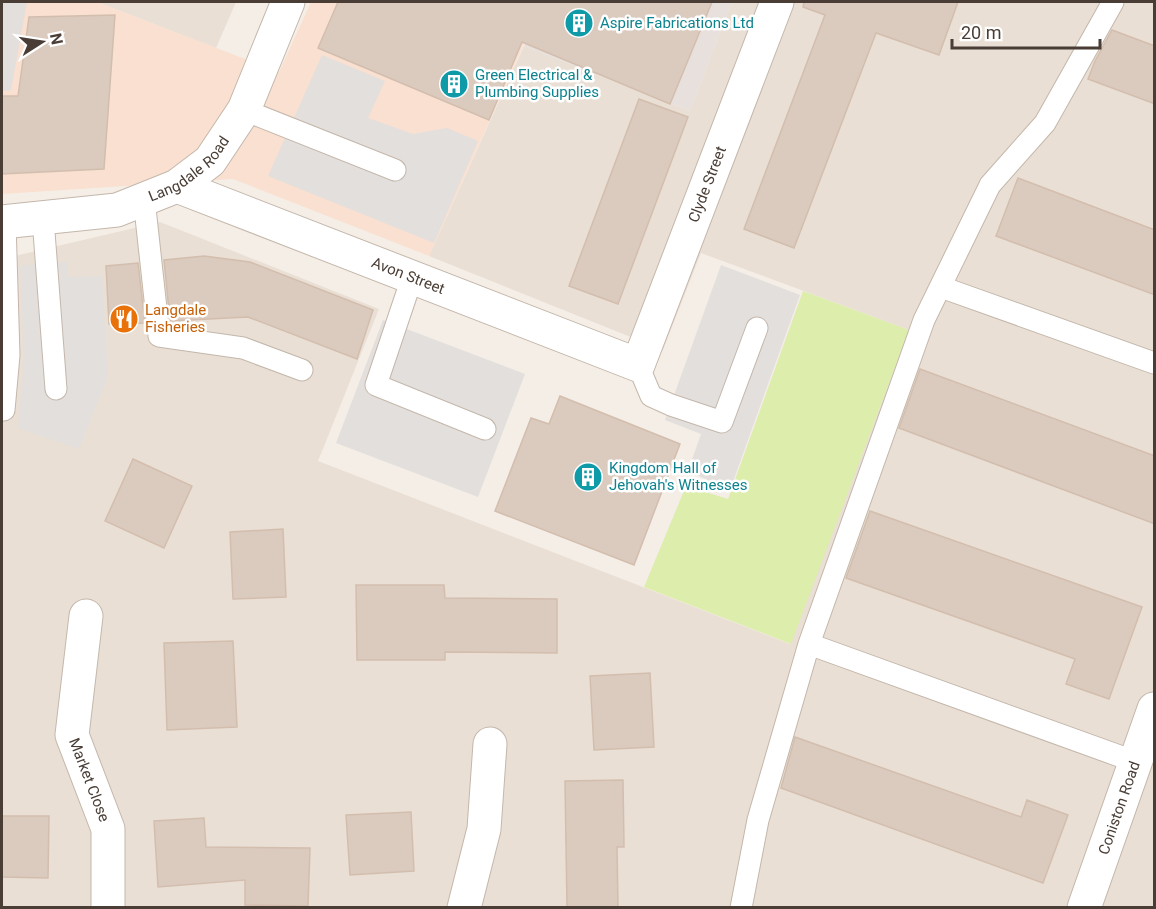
<svg xmlns="http://www.w3.org/2000/svg" width="1156" height="909" viewBox="0 0 1156 909" font-family="Roboto,sans-serif">
	<style>
		.residential { fill: #e9dfd4 }
		.commercial { fill: #f9e0d0 }
		.industrial { fill: #e7e0dc }
		.green { fill: #dcedac }
		.parking { fill: #e3dfdc }
		.building { fill: #dbcabe; stroke: #d3beae; stroke-width: 1.5 }
		.lines { fill: none; stroke-linecap: round; stroke-linejoin: round }
		.lane-casing { stroke: #c4b7ab; stroke-width: 23 }
		.street-casing { stroke: #c4b7ab; stroke-width: 35 }
		.lane { stroke: #fff; stroke-width: 21 }
		.street { stroke: #fff; stroke-width: 33 }
		.labels { text-anchor: middle; dominant-baseline: central; stroke-width: 5; stroke-linejoin: round; paint-order: stroke }
		.culture-label { font-size: 15px; fill: #0d838f; stroke: #fff; text-anchor: start }
		.street-label { font-size: 15px; fill: #493d35; stroke: #fff }
		.food-label { font-size: 15px; fill: #c56008; stroke: #fff; text-anchor: start }
	</style>
	<rect width="100%" height="100%" fill="#f5eee7"/>
	<path class="residential" d="M97,2h139l-20,46z
		M732,2h422v905h-1152v-648l158,-37 219,87 -61,152 472,183 119,-314 -208,-77 -38,97 -234,-94 95,-210 166,65z"/>
	<path class="commercial" d="M2,2h95l182,70 32,-70h232l-114,254 -196,-77 -231,15z"/>
	<path class="industrial" d="M543,2h189l-42,109 -166,-65z"/>
	<path class="green" d="M803,291l106,39 -118,314 -147,-57 42,-101 42,13z"/>
	<path class="parking" d="M2,2h25l-16,88 -9,1z
		M322,55l63,26 -17,37 45,16 34,-6 31,13 -44,102 -166,-67z
		M67,262l1,15 34,-1 6,100 -29,73 -61,-21 6,-70 -4,-92z
		M721,265l79,30 -70,195 -42,-19 13,-37 -36,-14z
		M383,320l142,54 -47,123 -142,-54z"/>
	<path class="building" d="M338,2h374l-42,102 -148,-62 -33,78 -171,-72z
		M804,2h154l-19,53 -63,-22 -82,215 -50,-19 81,-214 -22,-8z
		M115,15l-11,154 -102,5v-78h16l11,-79z
		M1112,30l43,16v58l-67,-25 7,-18z
		M639,99l49,18 -70,187 -49,-18z
		M1018,178l137,52v65l-159,-59z
		M204,256l46,6 123,48 -16,49 -109,-42 -78,4 -6,-61z
		M138,263l7,60 -36,1 -3,-58z
		M920,369l235,87v68l-256,-96z
		M560,396l120,48 -46,121 -139,-54 36,-93 18,6z
		M133,459l59,27 -28,62 -59,-27z
		M870,511l272,96 -33,92 -43,-15 9,-25 -229,-81z
		M283,529l3,68 -53,2 -3,-67z
		M356,585h88l1,13 112,1v54l-112,-1v8h-88z
		M233,641l4,86 -70,3 -3,-87z
		M650,673l4,74 -60,3 -4,-74z
		M795,737l226,80 6,-17 41,15 -25,68 -262,-95z
		M623,780l1,67h-7l1,61h-51l-2,-127z
		M411,812l3,59 -64,4 -4,-60z
		M2,816h47l-1,62 -46,-1z
		M204,818l2,29 104,1 -2,58 -63,-1v-25l-87,7 -4,-66z"/>
	<g class="lines">
		<g class="lane-casing">
			<path id="lane" d="M244,110l151,60
				M144,199l15,137 84,12 59,22
				M43,219l13,170
				M412,278l-36,107 109,44
				M941,287l213,76
				M638,365l13,31 20,9 51,17 35,-94
				M4,410l5,-55 -4,-133
				M809,644l327,118
				M741,908l17,-88 51,-176 115,-324 66,-135 55,-62 68,-121"/>
		</g>
		<g class="street-casing">
			<g id="street">
				<path id="s1" d="M177,186l461,179 139,-363"/>
				<path id="s2" d="M2,222l115,-12 60,-24 33,-25 34,-51 44,-108"/>
				<path id="s3" d="M86,616l-14,119 36,94v79"/>
				<path d="M464,908l20,-79 6,-85"/>
				<path id="s4" d="M1084,908l70,-199"/>
			</g>
		</g>
		<use href="#lane" class="lane"/>
		<use href="#street" class="street"/>
	</g>
	<defs>
		<g id="building-disc" transform="scale(1.5)"><circle r="9.5" fill="#0f9aa8" stroke="#fff"/><path d="M-4-6H4V6H1V3H-1V6H-4ZM-2.5-4.3h1.7v1.8h-1.7ZM.8-4.3h1.7v1.8H.8ZM-2.5-1h1.7V.8h-1.7ZM.8-1h1.7V.8H.8Z" fill="#fff"/></g>
		<g id="restaurant-disc" transform="scale(1.5)"><circle r="9.5" fill="#e8710a" stroke="#fff"/><path d="M-5-6h1v4h1v-4h1v4h1v-4h1v5L-1.5 .5V6h-2V.5L-5-1ZM5-6V6H3V1.5H1.5Q1.5-4 5-6Z" fill="#fff"/></g>
	</defs>
	<g fill-rule="evenodd">
		<use href="#building-disc" x="579" y="23"/>
		<use href="#building-disc" x="454" y="84"/>
		<use href="#restaurant-disc" x="124" y="319"/>
		<use href="#building-disc" x="588" y="477"/>
	</g>
	<g class="labels">
		<g class="culture-label">
			<text x="600" y="23">Aspire Fabrications Ltd</text>
			<text x="475" y="75">Green Electrical &amp;<tspan x="475" dy="17">Plumbing Supplies</tspan></text>
			<text x="609" y="468">Kingdom Hall of<tspan x="609" dy="17">Jehovah's Witnesses</tspan></text>
		</g>
		<g class="street-label">
			<text stroke="none"><textPath href="#s2" startOffset="200">Langdale Road</textPath></text>
			<text stroke="none"><textPath href="#s1" startOffset="688">Clyde Street</textPath></text>
			<text stroke="none"><textPath href="#s1" startOffset="248">Avon Street</textPath></text>
			<text stroke="none"><textPath href="#s3" startOffset="168">Market Close</textPath></text>
			<text stroke="none"><textPath href="#s4" startOffset="106">Coniston Road</textPath></text>
		</g>
		<g class="food-label">
			<text x="145" y="310">Langdale<tspan x="145" dy="17">Fisheries</tspan></text>
		</g>
	</g>
	<rect width="1156" height="909" fill="none" stroke="#493d35" stroke-width="6"/>
	<g transform="translate(42 42) rotate(78)" stroke="#ffffff" stroke-width="4.5" paint-order="stroke">
	<path d="M0-4.5L10 22L0 15L-10 22Z" fill="#493d35"/>
	<text y="-9" font-size="16" font-weight="bold" text-anchor="middle" fill="#493d35">N</text>
	</g>
	<path d="M952 39v9h148v-9" fill="none" stroke="#493d35" stroke-width="3"/>
	<text x="961" y="39" font-size="18" fill="#493d35" stroke="#ffffff" stroke-width="4.5" paint-order="stroke">20 m</text>
</svg>
